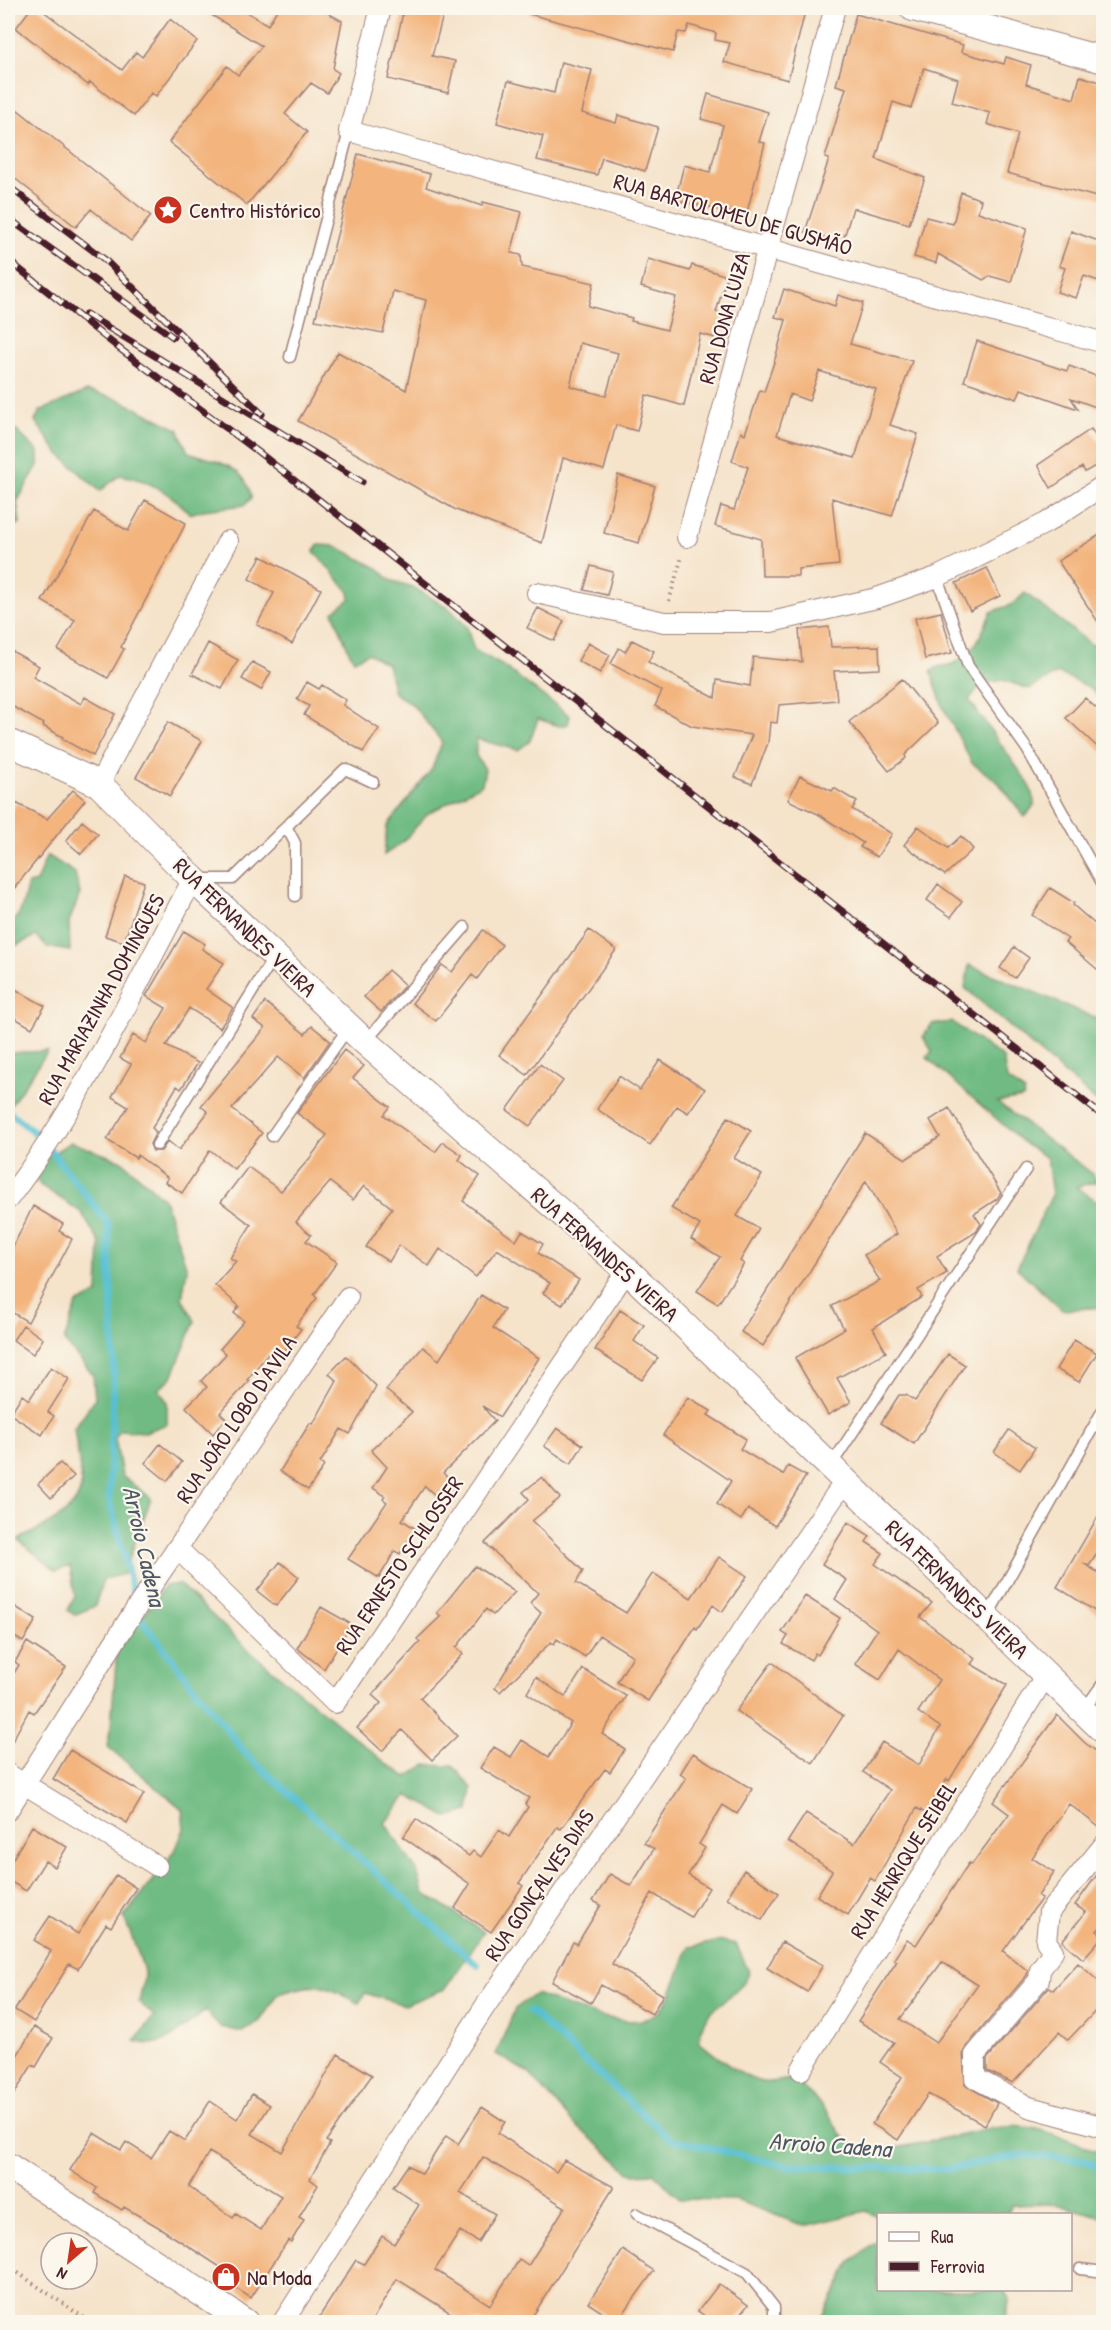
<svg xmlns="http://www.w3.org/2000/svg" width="1111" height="2330" viewBox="0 0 1111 2330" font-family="'Patrick Hand',sans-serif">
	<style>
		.forest { fill: #6fbb83; stroke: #5c6d57; stroke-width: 1.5 }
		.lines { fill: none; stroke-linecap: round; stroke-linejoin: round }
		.stream { stroke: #56c0d2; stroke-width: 7 }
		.building { fill: #f3b47d; fill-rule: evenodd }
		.service-casing { stroke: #a0817a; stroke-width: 13 }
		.minor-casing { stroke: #a0817a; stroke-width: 22 }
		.tertiary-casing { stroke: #a0817a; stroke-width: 28 }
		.path { stroke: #a0817a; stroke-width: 4; stroke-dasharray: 1.5 4.5; stroke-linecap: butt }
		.service { stroke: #fff; stroke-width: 10 }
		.minor { stroke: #fff; stroke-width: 20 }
		.tertiary { stroke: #fff; stroke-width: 26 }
		.rail-casing { stroke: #4a1f2b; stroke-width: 7 }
		.rail { stroke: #fbf7ec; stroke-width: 4.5; stroke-dasharray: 14; stroke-linecap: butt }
		.labels { text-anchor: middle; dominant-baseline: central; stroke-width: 4.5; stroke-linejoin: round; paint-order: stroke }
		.poi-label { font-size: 22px; fill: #4a1f2b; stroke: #fbf7ec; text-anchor: start }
		.street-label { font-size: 22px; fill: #4a1f2b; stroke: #fbf7ec }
		.water-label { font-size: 24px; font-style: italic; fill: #4e5765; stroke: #fbf7ec }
	</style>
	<rect width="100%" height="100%" fill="#fbf7ec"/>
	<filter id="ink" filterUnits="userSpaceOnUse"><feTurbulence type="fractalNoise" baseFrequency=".0167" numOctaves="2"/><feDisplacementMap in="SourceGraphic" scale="12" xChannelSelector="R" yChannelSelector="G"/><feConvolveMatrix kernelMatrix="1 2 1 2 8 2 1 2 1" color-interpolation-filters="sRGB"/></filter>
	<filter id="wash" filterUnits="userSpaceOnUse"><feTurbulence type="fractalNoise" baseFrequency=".008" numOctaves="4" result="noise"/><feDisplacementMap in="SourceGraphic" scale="24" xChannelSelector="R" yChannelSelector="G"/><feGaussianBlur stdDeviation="1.35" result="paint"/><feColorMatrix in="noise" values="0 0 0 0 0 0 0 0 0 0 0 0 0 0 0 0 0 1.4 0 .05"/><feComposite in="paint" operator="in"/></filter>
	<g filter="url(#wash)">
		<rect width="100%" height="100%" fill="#f5e3ca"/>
		<path class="forest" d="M87,391l31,8 60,30 10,23c27,9 59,13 63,46l-6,7 -42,5 -13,4c-18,-21 -44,-35 -70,-39l-20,16 -42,-38 -23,-32 5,-10z
			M8,423l30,28v14l-21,37 3,21 -12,7z
			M318,545l18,1 43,23 11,11 23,7 37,22 17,18 7,23 29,16 67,50 -2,8 -9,2 -21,-7 -8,22 -12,9 -42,-11v17l9,13 -3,15 -55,30 -25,29 -18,12 3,-29 45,-57 10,-27 -30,-38 -18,-11 -7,-29 -19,-11 -14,7 -4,-6 -17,-42 17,-13 -1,-7 -35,-41z
			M1025,593l67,52 11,-3v60l-14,-15 -31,-14 -29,16 -26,-9 -22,4 -12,16 60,84 6,20 -10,13 -27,-35 -26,-19 -29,-56 -12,-35c6,-7 12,-5 21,-8 23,-9 30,-31 39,-52l22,-8z
			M47,855l28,18 5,21 -11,28 1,29 -23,-4 -11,-11 -28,13v-25c17,-10 14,-23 20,-40l8,-2z
			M969,965l134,56v86l-138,-119z
			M952,1022l51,36 4,22 18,12 -2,6 -26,4 97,73 2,7 -20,5 27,18v102l-41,3 -45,-42 35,-73 -5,-37 -22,-14 -98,-86 5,-7 -9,-14 9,-13z
			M48,1051l-40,58v-56z
			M71,1142l51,19 42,38 23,70 -5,29 13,23 -23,56 -13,12 8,13v22l-22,8 -25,-2 -5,8 7,38 29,22 -27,76 -21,6 -8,26 -21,9 -6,-5 7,-14 -5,-30 -14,5 -38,-31c21,-12 63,-27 63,-56 0,-18 -5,-38 -7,-56l21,-29 -2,-24 -29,-34 13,-37 21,-11 2,-50 -19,-31 -41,-27 -4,-6 9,-21z
			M179,1584l74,70 134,110 20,13 18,-12 28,1 19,22 -3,23 -22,6 -40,-22 -22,28 32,48 6,22 61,39 -39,57 -41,16 -39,-12 -6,10c-37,-19 -39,-22 -81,-9l-18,27 -18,11 -21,-5 -16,-16c-20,16 -42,41 -70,30l19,-25 -15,-14c2,-9 5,-19 5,-29 0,-8 -16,-45 -20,-56l51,-66 9,-22 -2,-20 -75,-63 4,-21 6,-75 48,-64z
			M722,1941l14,3 13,28c-13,32 -48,30 -50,70 16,13 44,37 64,40 8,1 19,-2 28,-3 14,10 27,20 37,34 8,12 13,29 29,33 45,13 116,-24 168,-19 20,1 58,19 78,26v64l-47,-13 -44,1 -5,9h-129v3l-12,-6 -62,15 -68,-26 -55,-1 -28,-26 -21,1 -61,-53 -41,-47 -34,-20 19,-45 20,-15c30,10 94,40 121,20 16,-11 24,-49 33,-67z
			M878,2240v50h124l8,9 -6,23h-70l-48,-5 -11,5h-55l30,-59z"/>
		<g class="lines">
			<path class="stream" d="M8,1111l32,26 68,86 6,138 -5,138 31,119 107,137 230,210
				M530,2011l140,128 118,27 161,3 70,-14 67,5 18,11"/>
		</g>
		<g id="blocks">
			<path class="building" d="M31,8h8l83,62 14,-18 6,5 28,-38 27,22 -41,55 -5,-3 -17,23 -44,-34 -2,3 -72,-57z
				M200,8h40l28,17 10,-17h41l23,13 -9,48 6,4 -12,20 -16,-10 -26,31 22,18 -60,73 -78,-63 58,-76 11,9 24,-29z
				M404,8h41l-13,48 23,5 -7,32 -60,-14z
				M530,8h224l20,5 1,-5h31l-18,72 -64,-18 6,-19 -15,-3 1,-7 -27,-8 -3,8 -8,-1 -5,20 -144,-38z
				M856,14l107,31 -2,7 43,12 2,-7 25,8 -5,19 48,15 6,-23 24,7v116l-97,-26 11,-39 -31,-10 3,-11 -38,-11 6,-23 -34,-11 -13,40 -18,-6 -17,57 49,19 -16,46 -56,-16 -11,36 -37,-12 24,-73 -4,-1 21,-70 -10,-3z
				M561,62l31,8 -10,43 34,10 2,-8 40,12 -13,44 -43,-13 -5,17 -60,-15 6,-24 -46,-13 11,-42 46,12z
				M708,94l60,18 -9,30 6,1 -19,73 -71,-16 9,-35 26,7 13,-47 -22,-6z
				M8,102l143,114 -20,25 -40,-32 -15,18 -68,-54z
				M358,154l72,20 -4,13 56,19 1,-4 39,10 -11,41 10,2 1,12 72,16 -6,23 44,12 -1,3 36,9 9,-33 -35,-10 7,-28 42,12 2,-6 35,11 -11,36 7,2 -7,24 -16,-4 -16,72 -38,-11 -9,36 -21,-6 -12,45 -41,-12 -21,85 -86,-33 -158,-89 40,-69 68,38 20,-90 -33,-9 -10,42 -68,-13zM580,343l38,10 -12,43 -36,-10z
				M961,192l20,8 -3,12 49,16 -16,54 -21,-6 -7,4 -45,-26 -2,9 -22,-6 12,-40 27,7z
				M1071,231l33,12v40l-20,-7 -8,22 -19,-6 8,-24 -6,-2z
				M784,289l51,17 3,-11 25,8 -13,41 62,17 -22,64 28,9 -26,82 -60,-18 7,67 -41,4v7h-36l-1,-37 -46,-13 6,-20 13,4 14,-43 -16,-6 9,-29 4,2 15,-44 4,2 11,-33 11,-39 -11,-3zM819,371l57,18 -21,69 -78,-23 13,-41 19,7z
				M977,341l90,30 2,-5 35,13v31l-33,-12 7,11 -57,-20 -4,10 -53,-18z
				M1091,429l13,20v12l-19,11 -3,-5 -31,21 -13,-23z
				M618,475l37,11 -16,57 -35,-10z
				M145,500l41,23 -65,124 3,2 -16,29 -50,-28 17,-30 -33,-19 52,-90 34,20z
				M1104,532v99l-46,-70z
				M261,556l60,33 -29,55 -35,-19 17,-32 -25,-14z
				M591,566l22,6 -6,23 -23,-5z
				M987,568l13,28 -30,15 -14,-28z
				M538,608l26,13 -10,20 -27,-13z
				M941,612l11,41 -27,6 -10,-41z
				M829,627l2,20 48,-1 1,23 -46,2 3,29 -58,5 -2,18 -7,-1 -2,21 -16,41 -17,-7 17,-42 -60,-9 -37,-20 7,-15 -51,-27 8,-16 6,4 7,-12 22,11 -6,11 67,36 2,-18 33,6 3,-29 49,5 -3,-32z
				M208,643l30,17 -16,29 -30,-15z
				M588,643l22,12 -10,18 -22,-12z
				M8,649l31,17 -6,11 48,27 4,-7 30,17 -22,42 -31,-17 1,-2 -20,-11 1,-2 -36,-20z
				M252,662l19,10 -10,18 -19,-11z
				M902,679l36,44 -33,32 1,3 -17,13 -40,-49z
				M307,682l12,7 3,-4 24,15 -3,5 36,24 -16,23 -59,-37 5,-9 -12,-7z
				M1085,698l19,17v38l-38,-35z
				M168,722l34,19 -32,55 -34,-19z
				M800,776l32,15 2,-3 23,14 -5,7 40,25 -15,23 -17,-10 3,-4 -45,-29 -30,-14z
				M73,790l12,10 -77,96v-78l8,-15 31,16z
				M82,821l16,13 -17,20 -15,-13z
				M918,826l30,22 13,-12 12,13 -28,26 -41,-30z
				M125,876l19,6 -20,60 -19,-6z
				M938,884l24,18 -11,15 -24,-17z
				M1050,888l24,15 -1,2 31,27v43l-39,-33 3,-3 -36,-24z
				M483,930l19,15 -25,34 -5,-4 -36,46 -24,-18 30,-38 10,7z
				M589,930l27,20 -89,125 -28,-20z
				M184,931l21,13 -3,5 22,14 -18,26 27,19 -13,20 -31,-20 -23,38 32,17 -17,26 -4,-3 -25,42 4,4 -6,12 3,7h8l7,-10 11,9 29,-38 -7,-6 64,-78 -12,-9 12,-17 40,32 7,-8 18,15 -26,37 -26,-21 -46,52 30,24 -28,36 -24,-19 -28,43 -17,-11 3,-4 -31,-23 -1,3 -29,-18 21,-33 -16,-10 19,-33 -11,-6 13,-23 13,8 20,-35 -20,-12z
				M1014,947l15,11 -14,20 -15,-10z
				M388,970l17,15 -24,27 -17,-15z
				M8,985l37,21 -13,22 -24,-14z
				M344,1050l20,16 -11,12 37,29 -6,8 51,37 8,-10 19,13 -3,5 21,16 -17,25 53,40 6,-10 21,13 -5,9 41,27 -17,25 -19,-12 7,-10 -53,-34 -21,28 -36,-28 -11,17 -30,-21 -10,17 -23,-15 26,-39 -28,-22 -11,14 -23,-18 -34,40 15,13 -5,6 31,21 -23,33 3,3 -21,28 5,3 -20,26 -9,-6 -25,31 2,1 -29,32 6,6 -13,15 -27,-27 21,-20 -6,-6 25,-27 -6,-5 24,-28 -10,-8 5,-7 -24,-21 21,-24 -6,-3 21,-33 -30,-23 27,-35 33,24 29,-33 17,-23 -30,-22z
				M660,1060l45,29 -17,24 -11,-7 -27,39 -53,-36 22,-33 21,14z
				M540,1064l23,17 -33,45 -23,-16z
				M949,1108l52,85 -4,6 -23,15 7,10 -5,8 -39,24 10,17 -29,17 4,7 -49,31 13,24 -49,26 14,24 -23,13 -33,-57 49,-29 -12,-23 48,-25 -16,-26 33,-21 -31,-53 -103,165 -22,-14 124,-199 41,26 34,-22 -10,-17z
				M728,1117l23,14 -17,27 28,17 -25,41 22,13 -19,32 4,3 -26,40 -21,-13 23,-34 -29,-18 9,-14 -29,-17z
				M33,1206l30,18 -4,7 13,8 -44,83 -20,-12v-53z
				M481,1295l23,15 -11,18 46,30 -39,59 -18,-11 13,15 -52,52 12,11 -15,16 -15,-14 -23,34 14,9 -16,25 -5,-3 -16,27 -31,-19 39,-57 -4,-3 2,-3 -12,-8 14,-21 -16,-17 41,-38 -26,-22 37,-43 16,13z
				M620,1310l24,15 -10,16 24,17 -16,22 -47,-30z
				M23,1325l20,14 -10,15 -20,-14z
				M1074,1340l23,13 -18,29 -23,-13z
				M948,1354l17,11 -51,79 -33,-21 18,-28h7l9,6z
				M346,1356l30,30 -26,48 -9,-5 -21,34 4,3 -16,24 -28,-19 30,-48 3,1 24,-43 -8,-7z
				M51,1367l18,12 -21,33 6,4 -12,19 -32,-21 12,-19 7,5z
				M688,1397l23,14 -3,4 38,24 -6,10 43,26 5,-9 18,10 -31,50 -27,-17 -7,11 -24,-16 14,-23 -68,-46z
				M557,1428l26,17 -12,19 -27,-18z
				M1009,1430l26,18 -15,22 -26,-18z
				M160,1444l22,18 -15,19 -22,-18z
				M60,1463l14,13 -23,22 -13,-14z
				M542,1477l18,21 -28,23 51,50 -7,12 50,30 27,-40 38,25 28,-41 28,19 -25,36 -9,-7 -16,24 -2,-2 -47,74 -31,-19 16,-26 -34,-21 -14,22 -28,-18 -3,5 -3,-2 -51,50 -5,-4 46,-75 -11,-10 8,-10 -53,-50 44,-44 -6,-7z
				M1104,1506v37l-15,23 -6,-3 21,13v41l-47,-30z
				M848,1522l22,14 -4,6 17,11 -8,11 57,39 -12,14 55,42 -4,5 36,21 -58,96 -2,-2 -22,34 -8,-5 -42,73 -5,-3 -22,37 -31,-19 15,-25 -44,-30 18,-28 48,31 36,-54 -27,-18 19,-30 37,23 21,-38 -22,-15 21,-32 -40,-31 -19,31 -25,-16 22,-34 -42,-31 12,-19 -25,-16z
				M280,1562l19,15 -23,29 -19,-15z
				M475,1566l40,26 -22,23 -7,-6 -30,39 7,6 -43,44 37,38 -25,24 -30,-30 -20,21 -25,-23 24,-25 -9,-8 48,-53 -3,-3 24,-23 -4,-3z
				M805,1596l35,22 -22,37 -3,-2 -4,7 -28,-16 5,-8 -6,-4z
				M8,1602l28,18 -13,22 -15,-9z
				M321,1607l30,17 -27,45 -27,-21z
				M27,1642l39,25 -32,46 -5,-3 -21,39v-66l11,-18 -4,-3z
				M772,1662l71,54 -30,47 -77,-52z
				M583,1669l43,27 -24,38 23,15 -15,23 -5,-3 -44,60 -4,-2 -38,56 4,3 -32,46 -36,-24 15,-24 -67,-47 13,-18 53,37 4,-5 8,6 18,-27 10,7 19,-30 -3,-3 4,-6 -49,-30 14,-21 17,10 11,-17 27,17 22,-34 -44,-30 9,-16 29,20z
				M1057,1715l28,28 19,14v74l-35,-27 -37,54 22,14 -16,24 4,2 -39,53 25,20 -1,4 -61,72 -3,7 2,31 32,18 -12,22 -57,-31 -30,46 -26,-16 30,-47 -22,-15 14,-20 -36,-21 39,-60 -3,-2 13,-20 9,6 53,-82 3,1 37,-50 -16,-12zM942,1962l36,23 -42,58 -36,-24z
				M70,1750l74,44 -17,29 -74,-44z
				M693,1753l59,36 -15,25 -14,-9 -24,39 6,4 -17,27 21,13 -18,29 -39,-24 -40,71 51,31 -11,19 -51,-29 -10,18 -39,-21 21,-40 4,2 24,-39 -8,-4 17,-27 21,12 23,-37 -10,-6 42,-65 -6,-4z
				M32,1826l35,21 -12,20 -10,-6 -19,30 -18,-11v-13z
				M1104,1865v58l-7,8 6,5 -20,23 -21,-18 24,-29 -11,-7z
				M744,1870l35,23 -17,27 -35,-22z
				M116,1875l20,13 -25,39 -5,-3 -28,45 -9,-5 -35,58 -19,-12 36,-59 -17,-11 16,-24 28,18z
				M782,1942l41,23 -16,27 -40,-24z
				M1078,1963l26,23v16l-36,38 -9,-8 -46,51 -26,-12v-12l62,-72 4,3z
				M34,2027l19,11 -17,29 -4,-2 -24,39v-33z
				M338,2054l34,21 -46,66 4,2 -20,36 8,6 -19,32 5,3 -13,22 -3,-2 -37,58 -25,-16 5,-8 -71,-46 -36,-21 -2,3 -28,-17 3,-5 -27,-18 24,-37 27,17 5,-8 25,16 18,-27 16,10 25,-40 27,18 15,-25 18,11 -18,29 30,18zM209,2152l72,44 -20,34 -25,-16 -3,4 -44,-31z
				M482,2107l23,15 -7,11 58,39 8,-12 50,27 -85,135h-64l-68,-43 -26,43h-55l40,-62 8,4 18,-28 12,8 25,-39 -26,-18 15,-22 14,9 24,-38 12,8zM483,2157l82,50 -37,59 -9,-6 -29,45 -55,-35 25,-39 18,11 17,-28 -35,-21z
				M623,2250l31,21 -37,51 -29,-19z
				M719,2284l29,21 -14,17h-21l-15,-11z"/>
		</g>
	</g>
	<g filter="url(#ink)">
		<use href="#blocks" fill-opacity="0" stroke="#a0817a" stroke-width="1.5"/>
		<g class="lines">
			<g class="service-casing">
				<path id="service" d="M290,357l59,-226
					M937,577l31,89 59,83 77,137
					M286,826l9,17v53
					M199,879h34l112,-110 28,13
					M365,1042l100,-115
					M272,1136l77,-109
					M157,1145l117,-188
					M830,1467l196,-298
					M987,1617l117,-209
					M1083,1711l21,-29
					M637,2214l110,59 27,34v15
					M1080,2269l24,3"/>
			</g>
			<g class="minor-casing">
				<path id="minor" d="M381,8l-32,123 755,212
					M687,537l148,-529
					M537,593l127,29h107l106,-24 60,-21 109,-54 58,-38
					M99,784l129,-243
					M8,1199c73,-94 128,-214 185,-320
					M177,1548l158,155 292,-433
					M8,1774l149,92
					M8,1810l123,-194 217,-319
					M1104,1845l-55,67 -3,29 7,10 -13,19 -1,10 -64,75v23l54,29 75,20
					M801,2070l245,-395
					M283,2322l201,-314 361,-527"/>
			</g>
			<g class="tertiary-casing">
				<path id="tertiary" d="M913,8l191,52
					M8,742l91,42 94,95 172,163 262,228 477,461
					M8,2166l237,156"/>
			</g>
			<path class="path" d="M669,601l13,-45
				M8,2266l82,56"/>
			<use href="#service" class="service"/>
			<use href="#minor" class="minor"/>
			<use href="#tertiary" class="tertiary"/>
			<g class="rail-casing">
				<path id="rail" d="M8,186l96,73 158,155
					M8,218l165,119
					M8,260l112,89 137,102 847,666
					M86,314l276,168"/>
			</g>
			<use href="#rail" class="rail"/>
		</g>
	</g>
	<defs>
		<g id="sight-disc" transform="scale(1.5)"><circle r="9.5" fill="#c8321e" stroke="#fbf7ec"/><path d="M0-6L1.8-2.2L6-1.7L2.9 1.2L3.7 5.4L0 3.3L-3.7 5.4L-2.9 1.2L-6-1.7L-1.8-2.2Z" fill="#fff"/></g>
		<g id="shop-disc" transform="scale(1.5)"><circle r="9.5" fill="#c8321e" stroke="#fbf7ec"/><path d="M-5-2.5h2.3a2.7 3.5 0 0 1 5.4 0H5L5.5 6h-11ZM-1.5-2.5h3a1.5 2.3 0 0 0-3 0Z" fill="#fff"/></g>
	</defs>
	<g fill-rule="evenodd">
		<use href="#sight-disc" x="168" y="210"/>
		<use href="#shop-disc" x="226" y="2277"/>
	</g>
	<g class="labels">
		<g class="poi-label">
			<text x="189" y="210">Centro Histórico</text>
			<text x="247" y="2277">Na Moda</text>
		</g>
		<g class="street-label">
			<text transform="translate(733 214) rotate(16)">RUA BARTOLOMEU DE GUSMÃO</text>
			<text transform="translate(724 318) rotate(-74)">RUA DONA LUIZA</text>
			<text transform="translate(245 927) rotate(44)">RUA FERNANDES VIEIRA</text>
			<text transform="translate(101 999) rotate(-61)">RUA MARIAZINHA DOMINGUES</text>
			<text transform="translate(605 1254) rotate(42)">RUA FERNANDES VIEIRA</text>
			<text transform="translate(236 1419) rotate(-56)">RUA JOÃO LOBO D'AVILA</text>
			<text transform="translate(399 1565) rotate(-56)">RUA ERNESTO SCHLOSSER</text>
			<text transform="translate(957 1589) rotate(44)">RUA FERNANDES VIEIRA</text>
			<text transform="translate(903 1860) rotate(-58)">RUA HENRIQUE SEIBEL</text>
			<text transform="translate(539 1885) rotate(-56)">RUA GONÇALVES DIAS</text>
		</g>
		<g class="water-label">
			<text transform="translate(145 1546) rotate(77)">Arroio Cadena</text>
			<text transform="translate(830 2144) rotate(4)">Arroio Cadena</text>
		</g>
	</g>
	<rect width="1111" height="2330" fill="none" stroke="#fbf7ec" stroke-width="30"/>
	<rect x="877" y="2213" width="195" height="78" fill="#fbf7ec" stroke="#b4a19f" stroke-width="1.5"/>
	<rect x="889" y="2232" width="30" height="9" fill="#ffffff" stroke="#b4a19f" stroke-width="1.5"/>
	<text x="931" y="2243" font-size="18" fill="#4a1f2b">Rua</text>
	<rect x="889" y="2262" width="30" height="9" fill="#4a1f2b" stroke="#b4a19f" stroke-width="1.5"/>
	<text x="931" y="2273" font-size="18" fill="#4a1f2b">Ferrovia</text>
	<g transform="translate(69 2261) rotate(209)"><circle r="28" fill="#fbf7ec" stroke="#b4a19f" stroke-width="1.5"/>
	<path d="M0-4.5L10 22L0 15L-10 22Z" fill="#c8321e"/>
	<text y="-9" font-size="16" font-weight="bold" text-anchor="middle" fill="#4a1f2b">N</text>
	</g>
</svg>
